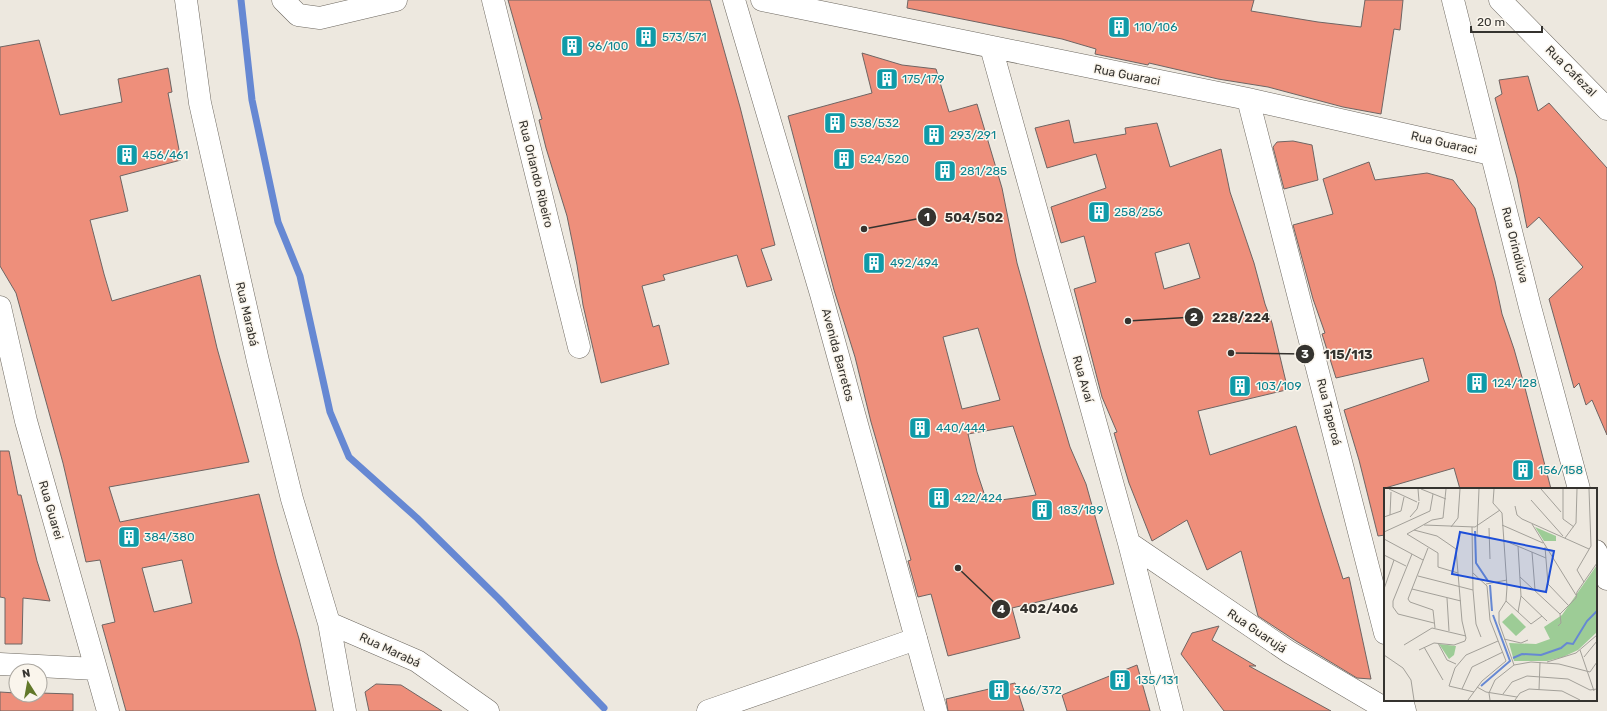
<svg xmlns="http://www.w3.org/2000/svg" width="1607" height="711" viewBox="0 0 1607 711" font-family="Rubik,sans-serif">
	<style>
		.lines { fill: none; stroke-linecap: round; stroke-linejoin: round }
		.stream { stroke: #6688d3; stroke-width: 7 }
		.building { fill: #ee8f7b; stroke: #6f6563; fill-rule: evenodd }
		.street-casing { stroke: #6d6860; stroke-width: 23 }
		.secondary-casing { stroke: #6d6860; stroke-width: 23 }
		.street { stroke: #fff; stroke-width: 22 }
		.secondary { stroke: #fff; stroke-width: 22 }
		.labels { text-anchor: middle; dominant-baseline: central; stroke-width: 3; stroke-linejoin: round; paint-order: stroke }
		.culture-label { font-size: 12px; fill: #0d838f; stroke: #faf5ec; text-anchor: start }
		.street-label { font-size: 12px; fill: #35332f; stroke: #faf5ec }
		.inset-river { fill: none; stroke: #6688d3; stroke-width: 2 }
		.inset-road { fill: none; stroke: #a3a099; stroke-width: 1 }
		.view { fill: #1d4ed8; fill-opacity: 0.15; stroke: #1d4ed8; stroke-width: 2 }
		.inset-edge { fill: none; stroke: #35332f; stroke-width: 2 }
		.leader { fill: none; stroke: #35332f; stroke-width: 1.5 }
		.callout-dot { fill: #35332f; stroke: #faf5ec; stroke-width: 1.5 }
		.mark-label { font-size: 12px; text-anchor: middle; font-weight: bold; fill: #fff }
		.callout-label { font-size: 13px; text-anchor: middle; font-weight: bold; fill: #35332f; stroke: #faf5ec; stroke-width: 3; stroke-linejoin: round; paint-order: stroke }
	</style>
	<rect width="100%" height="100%" fill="#ede8df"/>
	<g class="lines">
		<path class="stream" d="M241,0l11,100 26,122 22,54 30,136 19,45 68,61 82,81 105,109"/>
	</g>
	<path class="building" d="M508,0h202l30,107 35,138 -14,4 11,31 -25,7 -10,-32 -74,20 2,5 -23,6 11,41 6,-2 10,39 -68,19 -18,-78 -6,-40 -10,-49 -21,-68 -7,-28 3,-1z
		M908,0h346l-3,11 67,11 43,5 4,-27h38l-3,30 -6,-1 -13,85 -38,-7 -75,-20 -50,-8 -69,-16 -1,2 -53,-11 1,-5 -34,-10 -155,-31z
		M39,40l21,75 62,-13 -4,-23 50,-11 4,24 -4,1 13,67 -61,16 8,35 -38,9 14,54 8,27 88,-26 17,73 32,114 -140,25 11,35 139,-28 18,69 22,76 17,72h-190l-24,-86 13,-3 -15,-62 -14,2 -23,-99 -47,-170 -16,-27v-219zM182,560l10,43 -38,9 -12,-44z
		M862,53l40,12 34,4 13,43 28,-8 25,84 15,75 24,86 29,98 16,37 28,100 -102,24 8,30 -72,18 -17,-62 -13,3 -10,-36 3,-1 -40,-138 -16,-65 -21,-67 -46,-174 84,-23zM978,328l22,72 -38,9 -19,-72zM1013,426l23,69 -49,7 -10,-30 -9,-38z
		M1528,76l10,35 11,-8 58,65v267l-15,-35 -6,5 -7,-22 -5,5 -25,-89 34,-32 -44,-50 -12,11 -10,-50 -22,-80 7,-4 -3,-14z
		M1069,120l5,23 52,-9 -1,-6 32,-5 13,44 51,-18 9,43 24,71 11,41 7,19 14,59v8l-88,21 12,44 86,-29 25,83 22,70 6,-2 22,102 -14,-1 -61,-37 -38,-25 -17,-65 -34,19 -20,-50 -35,21 -23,-58 -15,-50 3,-1 -15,-35 -28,-108 22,-7 -12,-46 -23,7 -10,-36 55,-19 -10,-34 -49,14 -12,-40zM1189,243l11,35 -36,11 -9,-36z
		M1293,141l19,4 6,35 -34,9 -11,-42 4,-5z
		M1369,162l6,18 52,-7 26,7 22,28 20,73 7,33 12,35 11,39 26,101h-91l-6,-21 -69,20v47l-7,1 -19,-76 -15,-50 85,-29 -6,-23 -87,20 -14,-44 3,-1 -12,-34 -20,-74 40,-11 -10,-35z
		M0,451h9l9,44h3l16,66 13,40 -27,-3 -1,46h-17v-46l-5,-1z
		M1219,626l-7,14 44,26h-7l82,45h-107l-43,-57 11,-21z
		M1137,665l13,46h-83l-5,-16z
		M1015,683l9,28h-76l-2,-12z
		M376,684l25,1 41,26h-73l-4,-19z
		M0,692l16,1v2h24v-2l33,1v17h-73z"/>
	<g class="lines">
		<g class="street-casing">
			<path id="street" d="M186,0l14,103 58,258 34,138 37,124 16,88
				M283,0l15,15 22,3 76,-18
				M493,0l86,347
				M762,0l486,99 243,55
				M1453,0l77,307 49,182
				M1500,0l107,109
				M991,47l138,496 43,168
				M1248,99l137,534
				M0,307l26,114 82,290
				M1129,543l160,109 100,59
				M1596,551l11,28
				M329,623l88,38 71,50
				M0,664l96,5
				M1402,700l3,11
				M708,711l208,-72"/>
		</g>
		<g class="secondary-casing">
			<path id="secondary" d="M734,0l87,294 115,417"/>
		</g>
		<use href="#street" class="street"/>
		<use href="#secondary" class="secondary"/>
	</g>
	<defs>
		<g id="building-square" transform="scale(1.15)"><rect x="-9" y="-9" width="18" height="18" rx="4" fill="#0f9aa8" stroke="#faf5ec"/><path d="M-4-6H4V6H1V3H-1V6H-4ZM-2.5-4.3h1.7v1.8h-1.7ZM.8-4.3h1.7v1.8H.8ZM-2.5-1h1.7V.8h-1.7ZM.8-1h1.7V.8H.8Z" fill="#fff"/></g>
	</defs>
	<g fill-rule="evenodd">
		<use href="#building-square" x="1119" y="27"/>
		<use href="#building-square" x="646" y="37"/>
		<use href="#building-square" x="572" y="46"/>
		<use href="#building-square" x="887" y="79"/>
		<use href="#building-square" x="835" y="123"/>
		<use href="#building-square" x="934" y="135"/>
		<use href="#building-square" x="127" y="155"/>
		<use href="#building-square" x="844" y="159"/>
		<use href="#building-square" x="945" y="171"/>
		<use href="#building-square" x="1099" y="212"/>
		<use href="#building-square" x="874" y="263"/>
		<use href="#building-square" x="1477" y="383"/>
		<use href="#building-square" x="1240" y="386"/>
		<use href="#building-square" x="920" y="428"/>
		<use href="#building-square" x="1523" y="470"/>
		<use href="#building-square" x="939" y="498"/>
		<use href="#building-square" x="1042" y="510"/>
		<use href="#building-square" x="129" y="537"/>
		<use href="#building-square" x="1120" y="680"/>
		<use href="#building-square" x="999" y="690"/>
	</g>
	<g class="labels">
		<g class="culture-label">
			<text x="1134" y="27">110/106</text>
			<text x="662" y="37">573/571</text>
			<text x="588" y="46">96/100</text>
			<text x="902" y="79">175/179</text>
			<text x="850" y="123">538/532</text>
			<text x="950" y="135">293/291</text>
			<text x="142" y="155">456/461</text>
			<text x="860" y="159">524/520</text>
			<text x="960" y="171">281/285</text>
			<text x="1114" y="212">258/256</text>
			<text x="890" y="263">492/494</text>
			<text x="1492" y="383">124/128</text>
			<text x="1256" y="386">103/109</text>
			<text x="936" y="428">440/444</text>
			<text x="1538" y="470">156/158</text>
			<text x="954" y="498">422/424</text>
			<text x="1058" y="510">183/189</text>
			<text x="144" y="537">384/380</text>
			<text x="1136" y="680">135/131</text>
			<text x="1014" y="690">366/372</text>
		</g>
		<g class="street-label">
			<text transform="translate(1571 71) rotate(45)">Rua Cafezal</text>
			<text transform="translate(1127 75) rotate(11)">Rua Guaraci</text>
			<text transform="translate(1444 143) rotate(13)">Rua Guaraci</text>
			<text transform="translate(536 174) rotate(76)">Rua Orlando Ribeiro</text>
			<text transform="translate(1515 245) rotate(76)">Rua Orindiúva</text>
			<text transform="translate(247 314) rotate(77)">Rua Marabá</text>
			<text transform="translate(838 355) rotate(75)">Avenida Barretos</text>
			<text transform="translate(1083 379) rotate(74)">Rua Avaí</text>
			<text transform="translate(1329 412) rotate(76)">Rua Taperoá</text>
			<text transform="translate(51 510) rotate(74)">Rua Guarei</text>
			<text transform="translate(1257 631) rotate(34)">Rua Guarujá</text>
			<text transform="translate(390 650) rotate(25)">Rua Marabá</text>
		</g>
	</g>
	<g transform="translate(1384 488)">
		<rect width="213" height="213" fill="#ede8df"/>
		<path d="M151,39l21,9v5h-12zM213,77v67l-19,18 -15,7 -16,4h-33l-5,-18 27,1 14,-5 -6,-12 18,-12zM128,125l14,14 -10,9 -14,-14zM55,156l17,2 -2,9 -5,4z" fill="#9dcc96"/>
		<path class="inset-river" d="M91,43l1,32 12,18M106,97l2,26M129,170l9,-4 19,1 20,-7 6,-5 6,1 14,-23 10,-10M97,198l29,-25 -17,-46"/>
		<path class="inset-road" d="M5,1l28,13M34,1l1,12M37,1l25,10M62,1l-3,29 -11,2 -25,14 31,19v14l20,6M95,1l-2,47 12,1M110,1l-1,14 9,10 5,74 -1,14 -7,11v11l15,42M157,1l20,23M179,1v30l11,8M147,12l32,36M131,18l2,9 5,4 67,30M6,27l1,-23M0,29l17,-6 3,-14M26,29l7,-8 2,-7M148,36l44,71M40,37l51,2 25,-17M118,37l41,18M67,39l7,-9 2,-29M88,39l1,63 3,34 5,13M105,40l1,31M30,42l23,6 19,13 6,72 4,17 -1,3 -11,4 -20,-2 -15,7M0,44l46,-21 3,-17M181,50l11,-15 1,-34M0,51l39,21M119,52l43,18M161,59l3,37 21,22M44,60l-20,51 2,3 23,8 2,18M148,64l3,38M28,66l-19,47v6l5,7 36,9M0,67l22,11M34,88l55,14M136,89l40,37M200,94l-7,-12 14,-24 -2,-57M102,96l21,-4M0,101l10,-29M28,101l49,12M137,108l26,25M63,110l2,33M122,113l25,23 11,-8M134,124l3,-16 -3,-50M174,138l3,-3 -1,-9 16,-16 1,-6 20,-29M120,151l17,4 7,-3M54,155l9,17 9,4M20,157l28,-17 34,8M40,159l19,33M196,162l14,41M0,167l19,13 8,12 3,20M200,169l13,-16M163,174l29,-9 21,-18M93,199l9,5 31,5M78,201l10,-22 31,-15M155,202l1,-28M90,204l-25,-6 6,-18 11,-13 32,-14M119,206l9,-12 15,-6 41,3 22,11 7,-1M84,212l14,-19 24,-20 -16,-41 -3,-34 -14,-13M106,212l-1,-7 6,-13 19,-15 17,-3 28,2 31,8 7,-10M131,212l5,-7 9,-4 33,2 18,9"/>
		<path class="view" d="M76,44l94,19 -8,41 -94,-18z"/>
		<rect width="213" height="213" class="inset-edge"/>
	</g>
	<path class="leader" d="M864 229L927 217M1128 321L1194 317M1231 353L1305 354M958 568L1001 609"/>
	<g class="callout-dot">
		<circle cx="864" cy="229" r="4"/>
		<circle cx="1128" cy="321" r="4"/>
		<circle cx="1231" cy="353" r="4"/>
		<circle cx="958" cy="568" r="4"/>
		<circle cx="927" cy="217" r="10"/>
		<circle cx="1194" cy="317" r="10"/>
		<circle cx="1305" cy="354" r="10"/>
		<circle cx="1001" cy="609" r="10"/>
	</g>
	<g class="mark-label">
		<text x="927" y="221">1</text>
		<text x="1194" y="321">2</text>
		<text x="1305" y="358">3</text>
		<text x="1001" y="613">4</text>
	</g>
	<g class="callout-label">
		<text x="974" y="222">504/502</text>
		<text x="1241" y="322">228/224</text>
		<text x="1348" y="359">115/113</text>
		<text x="1049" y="613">402/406</text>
	</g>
	<g transform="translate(28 683) rotate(349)"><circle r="19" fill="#faf5ec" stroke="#aba7a0"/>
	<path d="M0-3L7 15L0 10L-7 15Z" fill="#627829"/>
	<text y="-6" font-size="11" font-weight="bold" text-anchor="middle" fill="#35332f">N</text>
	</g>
	<path d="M1471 26v6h71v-6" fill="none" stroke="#35332f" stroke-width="2"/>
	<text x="1477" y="26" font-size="12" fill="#35332f" stroke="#faf5ec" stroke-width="3" paint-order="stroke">20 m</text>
</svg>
